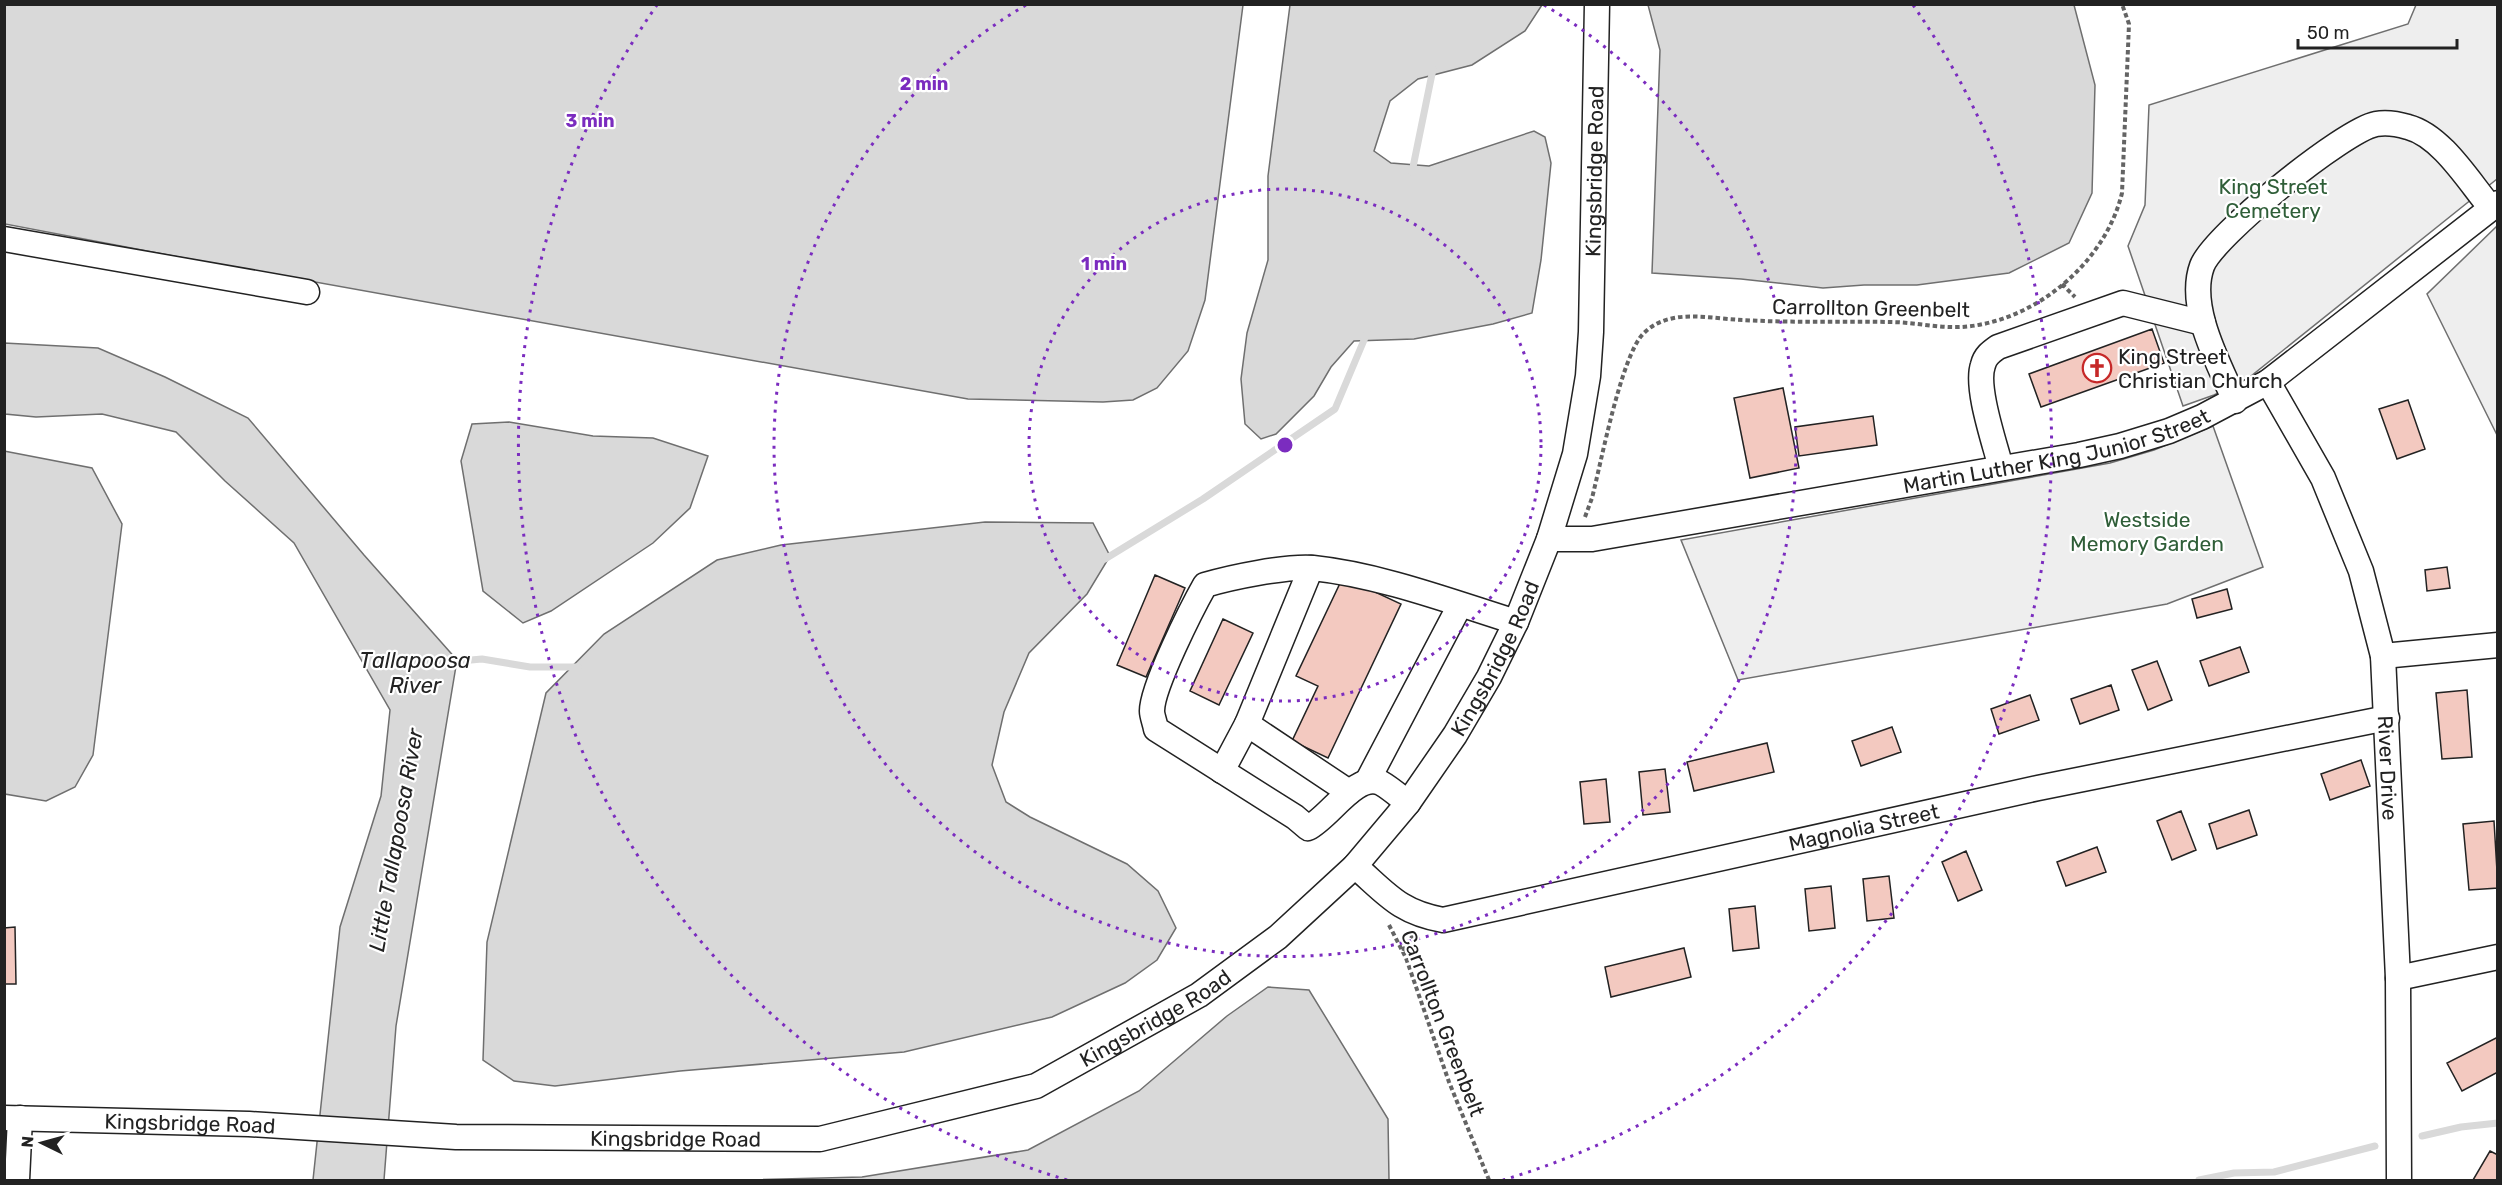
<svg xmlns="http://www.w3.org/2000/svg" width="2502" height="1185" viewBox="0 0 2502 1185" font-family="Rubik,sans-serif">
	<style>
		.green { fill: #eee; stroke: #6f6f6f; stroke-width: 1.5 }
		.water { fill: #d9d9d9; stroke: #6f6f6f; stroke-width: 1.5 }
		.lines { fill: none; stroke-linecap: round; stroke-linejoin: round }
		.stream { stroke: #d9d9d9; stroke-width: 7 }
		.building { fill: #f3c9c0; stroke: #222; stroke-width: 1.5 }
		.minor-casing { stroke: #222; stroke-width: 27 }
		.path { stroke: #646464; stroke-width: 4; stroke-dasharray: 4.5 3; stroke-linecap: butt }
		.minor { stroke: #fff; stroke-width: 24 }
		.ring { fill: none; stroke: #7b2cbf; stroke-width: 3; stroke-dasharray: 3 6 }
		.labels { text-anchor: middle; dominant-baseline: central; stroke-width: 4.5; stroke-linejoin: round; paint-order: stroke }
		.street-label { font-size: 21px; fill: #222; stroke: #fff }
		.park-label { font-size: 21px; fill: #2f5e38; stroke: #fff }
		.poi-label { font-size: 21px; fill: #222; stroke: #fff; text-anchor: start }
		.water-label { font-size: 22px; font-style: italic; fill: #222; stroke: #fff }
		.centre { fill: #7b2cbf; stroke: #fff; stroke-width: 3 }
		.ring-label { font-size: 18px; text-anchor: middle; font-weight: bold; fill: #7b2cbf; stroke: #fff; stroke-width: 4.5; stroke-linejoin: round; paint-order: stroke }
	</style>
	<rect width="100%" height="100%" fill="#fff"/>
	<path class="green" d="M2416,5h81v174l-251,201 -32,15 -31,11 -55,-160 17,-41 4,-100 259,-81z
		M2497,226v209l-70,-141z
		M2213,426l50,141 -96,37 -429,76 -57,-140 429,-77 44,-13z"/>
	<path class="water" d="M4,5h1239l-38,295 -17,51 -31,37 -24,12 -30,2 -135,-3 -742,-133 -221,-42z
		M1290,5h252l-17,26 -53,34 -54,14 -28,22 -16,50 17,12 38,3 105,-35 11,6 6,26 -10,97 -9,53 -39,11 -79,15 -60,2 -23,26 -17,29 -38,38 -15,5 -16,-15 -4,-45 6,-46 21,-73v-84z
		M1648,5h426l21,80 -3,108 -23,50 -60,30 -92,12h-53l-41,3 -82,-9 -89,-6 8,-223z
		M4,343l94,5 67,29 83,41 116,137 93,105 -61,366 -12,154h-71l27,-253 41,-131 9,-86 -96,-167 -69,-62 -49,-49 -74,-18 -66,3 -31,-3z
		M509,422l84,14 60,2 55,18 -18,52 -37,35 -102,68 -28,12 -40,-32 -22,-130 11,-37z
		M4,451l88,17 30,56 -29,231 -18,32 -29,14 -41,-7z
		M985,522l108,1 17,33 -23,38 -58,59 -25,59 -12,53 14,37 24,15 97,47 31,27 18,37 -19,32 -32,23 -73,34 -148,35 -224,19 -125,15 -41,-5 -31,-21 4,-118 59,-249 58,-59 113,-74 64,-15z
		M1268,987l41,3 79,129 1,61h-642l115,-3 166,-27 111,-59 88,-75z"/>
	<g class="lines">
		<path class="stream" d="M1412,172l21,-103
			M1105,559l98,-60 132,-90 32,-76
			M449,662l33,-3 48,8h48
			M2422,1136l39,-9 37,-4
			M2199,1180l35,-7 40,-1 101,-26"/>
	</g>
	<path class="building" d="M2152,329l12,34 -123,44 -12,-33z
		M1783,388l16,80 -49,10 -16,-80z
		M2408,400l17,49 -28,10 -18,-50z
		M1873,416l4,29 -78,11 -4,-29z
		M2447,567l3,21 -23,3 -2,-21z
		M1155,575l30,13 -39,89 -29,-12z
		M1343,577l58,27 -73,154 -36,-17 26,-55 -22,-10z
		M2227,589l5,20 -35,9 -5,-19z
		M1223,619l30,14 -34,72 -29,-14z
		M2240,647l9,25 -40,14 -9,-25z
		M2157,661l15,39 -24,10 -16,-40z
		M2111,685l8,25 -39,14 -9,-25z
		M2467,690l5,67 -30,2 -6,-66z
		M2030,695l9,25 -40,14 -8,-25z
		M1892,727l9,25 -40,14 -9,-25z
		M1767,743l7,29 -80,19 -7,-29z
		M2361,760l9,26 -40,14 -9,-26z
		M1665,769l5,43 -27,3 -4,-43z
		M1606,779l4,43 -26,2 -4,-42z
		M2249,810l8,25 -40,14 -8,-25z
		M2181,811l15,39 -24,10 -15,-39z
		M2494,821l4,67 -29,2 -6,-66z
		M2097,847l9,25 -40,14 -9,-24z
		M1966,851l16,39 -24,11 -16,-39z
		M1889,876l5,42 -27,3 -4,-42z
		M1831,886l4,42 -26,3 -4,-42z
		M1755,906l4,42 -26,3 -4,-42z
		M15,927l1,57h-12v-56z
		M1684,948l7,29 -80,20 -6,-30z
		M2498,1037v35l-36,19 -15,-28z
		M2490,1151l8,4v25h-25z"/>
	<g class="lines">
		<g class="minor-casing">
			<g id="minor">
				<path d="M4,239l303,53"/>
				<path id="s1" d="M2268,382l55,96 38,93 22,85 15,322 1,202"/>
				<path d="M2235,401c-16,-37 -48,-94 -33,-135 11,-30 142,-136 174,-142 10,-2 22,0 32,3 34,9 61,55 83,81"/>
				<path d="M2001,468c-6,-24 -26,-81 -18,-103 2,-9 8,-13 15,-18l125,-44 80,20"/>
				<path id="s2" d="M1549,539h43l487,-84 41,-9 49,-15 33,-14 66,-35 230,-179"/>
				<path d="M1311,568l-64,156 102,68"/>
				<path d="M2383,656l115,-11"/>
				<path d="M1222,771l25,-47"/>
				<path d="M1368,780l92,-175"/>
				<path d="M1408,803c-9,-7 -18,-15 -27,-20 -25,-11 -51,34 -73,45l-13,-11 -139,-88c-1,-6 -4,-13 -4,-18 0,-24 40,-103 53,-126 27,-8 81,-19 108,-17 67,7 139,34 203,54"/>
				<path id="s3" d="M1355,866c32,28 44,46 88,54l595,-132 349,-70"/>
				<path d="M2398,978l100,-21"/>
				<path id="s4" d="M4,1118l245,6 207,13 364,2 216,-53 163,-91 79,-58 77,-71 53,-63 47,-68 34,-58 27,-55 33,-83 26,-85 13,-78 3,-44 6,-328"/>
				<path d="M17,1180l3,-62"/>
			</g>
		</g>
		<path class="path" d="M2062,284l13,13
			M1585,517l7,-19c9,-35 29,-141 51,-164 26,-27 67,-15 100,-14 49,3 97,1 146,2 24,0 48,6 72,5 72,-4 144,-63 161,-134l7,-169 -7,-20
			M1389,925l17,33 43,124 40,98
			M1403,951l10,-16"/>
		<use href="#minor" class="minor"/>
	</g>
	<g class="ring">
		<circle cx="1285" cy="445" r="256"/>
		<path d="M1544 5A511 511 0 1 1 1026 5"/>
		<path d="M1067 1180A767 767 0 0 1 657 5M1913 5A767 767 0 0 1 1503 1180"/>
	</g>
	<defs>
		<g id="church-ring" transform="scale(1.5)"><circle r="9.5" fill="#fff" stroke="#c62828" stroke-width="1.5"/><path d="M-1.2-6h2.4v3.5h3.3v2.4h-3.3V6h-2.4V-.1h-3.3v-2.4h3.3Z" fill="#c62828"/></g>
	</defs>
	<g fill-rule="evenodd">
		<use href="#church-ring" x="2097" y="368"/>
	</g>
	<g class="labels">
		<g class="street-label">
			<text stroke="none"><textPath href="#s4" startOffset="2184">Kingsbridge Road</textPath></text>
			<text transform="translate(1871 308) rotate(1)">Carrollton Greenbelt</text>
			<text stroke="none"><textPath href="#s2" startOffset="516">Martin Luther King Junior Street</textPath></text>
			<text stroke="none"><textPath href="#s4" startOffset="1680">Kingsbridge Road</textPath></text>
			<text stroke="none"><textPath href="#s1" startOffset="411">River Drive</textPath></text>
			<text stroke="none"><textPath href="#s3" startOffset="536">Magnolia Street</textPath></text>
			<text stroke="none"><textPath href="#s4" startOffset="1176">Kingsbridge Road</textPath></text>
			<text transform="translate(1443 1023) rotate(69)">Carrollton Greenbelt</text>
			<text stroke="none"><textPath href="#s4" startOffset="186">Kingsbridge Road</textPath></text>
			<text stroke="none"><textPath href="#s4" startOffset="672">Kingsbridge Road</textPath></text>
		</g>
		<g class="park-label">
			<text x="2273" y="186">King Street<tspan x="2273" dy="24">Cemetery</tspan></text>
			<text x="2147" y="519">Westside<tspan x="2147" dy="24">Memory Garden</tspan></text>
		</g>
		<g class="poi-label">
			<text x="2118" y="356">King Street<tspan x="2118" dy="24">Christian Church</tspan></text>
		</g>
		<g class="water-label">
			<text x="415" y="660">Tallapoosa<tspan x="415" dy="25">River</tspan></text>
			<text transform="translate(396 840) rotate(-80)">Little Tallapoosa River</text>
		</g>
	</g>
	<circle cx="1285" cy="445" r="9" class="centre"/>
	<g class="ring-label">
		<text x="924" y="90">2 min</text>
		<text x="590" y="127">3 min</text>
		<text x="1104" y="270">1 min</text>
	</g>
	<rect width="2502" height="1185" fill="none" stroke="#222222" stroke-width="12"/>
	<g transform="translate(42 1143) rotate(275)" stroke="#ffffff" stroke-width="4.5" paint-order="stroke">
	<path d="M0-4.5L10 22L0 15L-10 22Z" fill="#222222"/>
	<text y="-9" font-size="16" font-weight="bold" text-anchor="middle" fill="#222222">N</text>
	</g>
	<path d="M2298 39v9h159v-9" fill="none" stroke="#222222" stroke-width="3"/>
	<text x="2307" y="39" font-size="18" fill="#222222" stroke="#ffffff" stroke-width="4.5" paint-order="stroke">50 m</text>
</svg>
